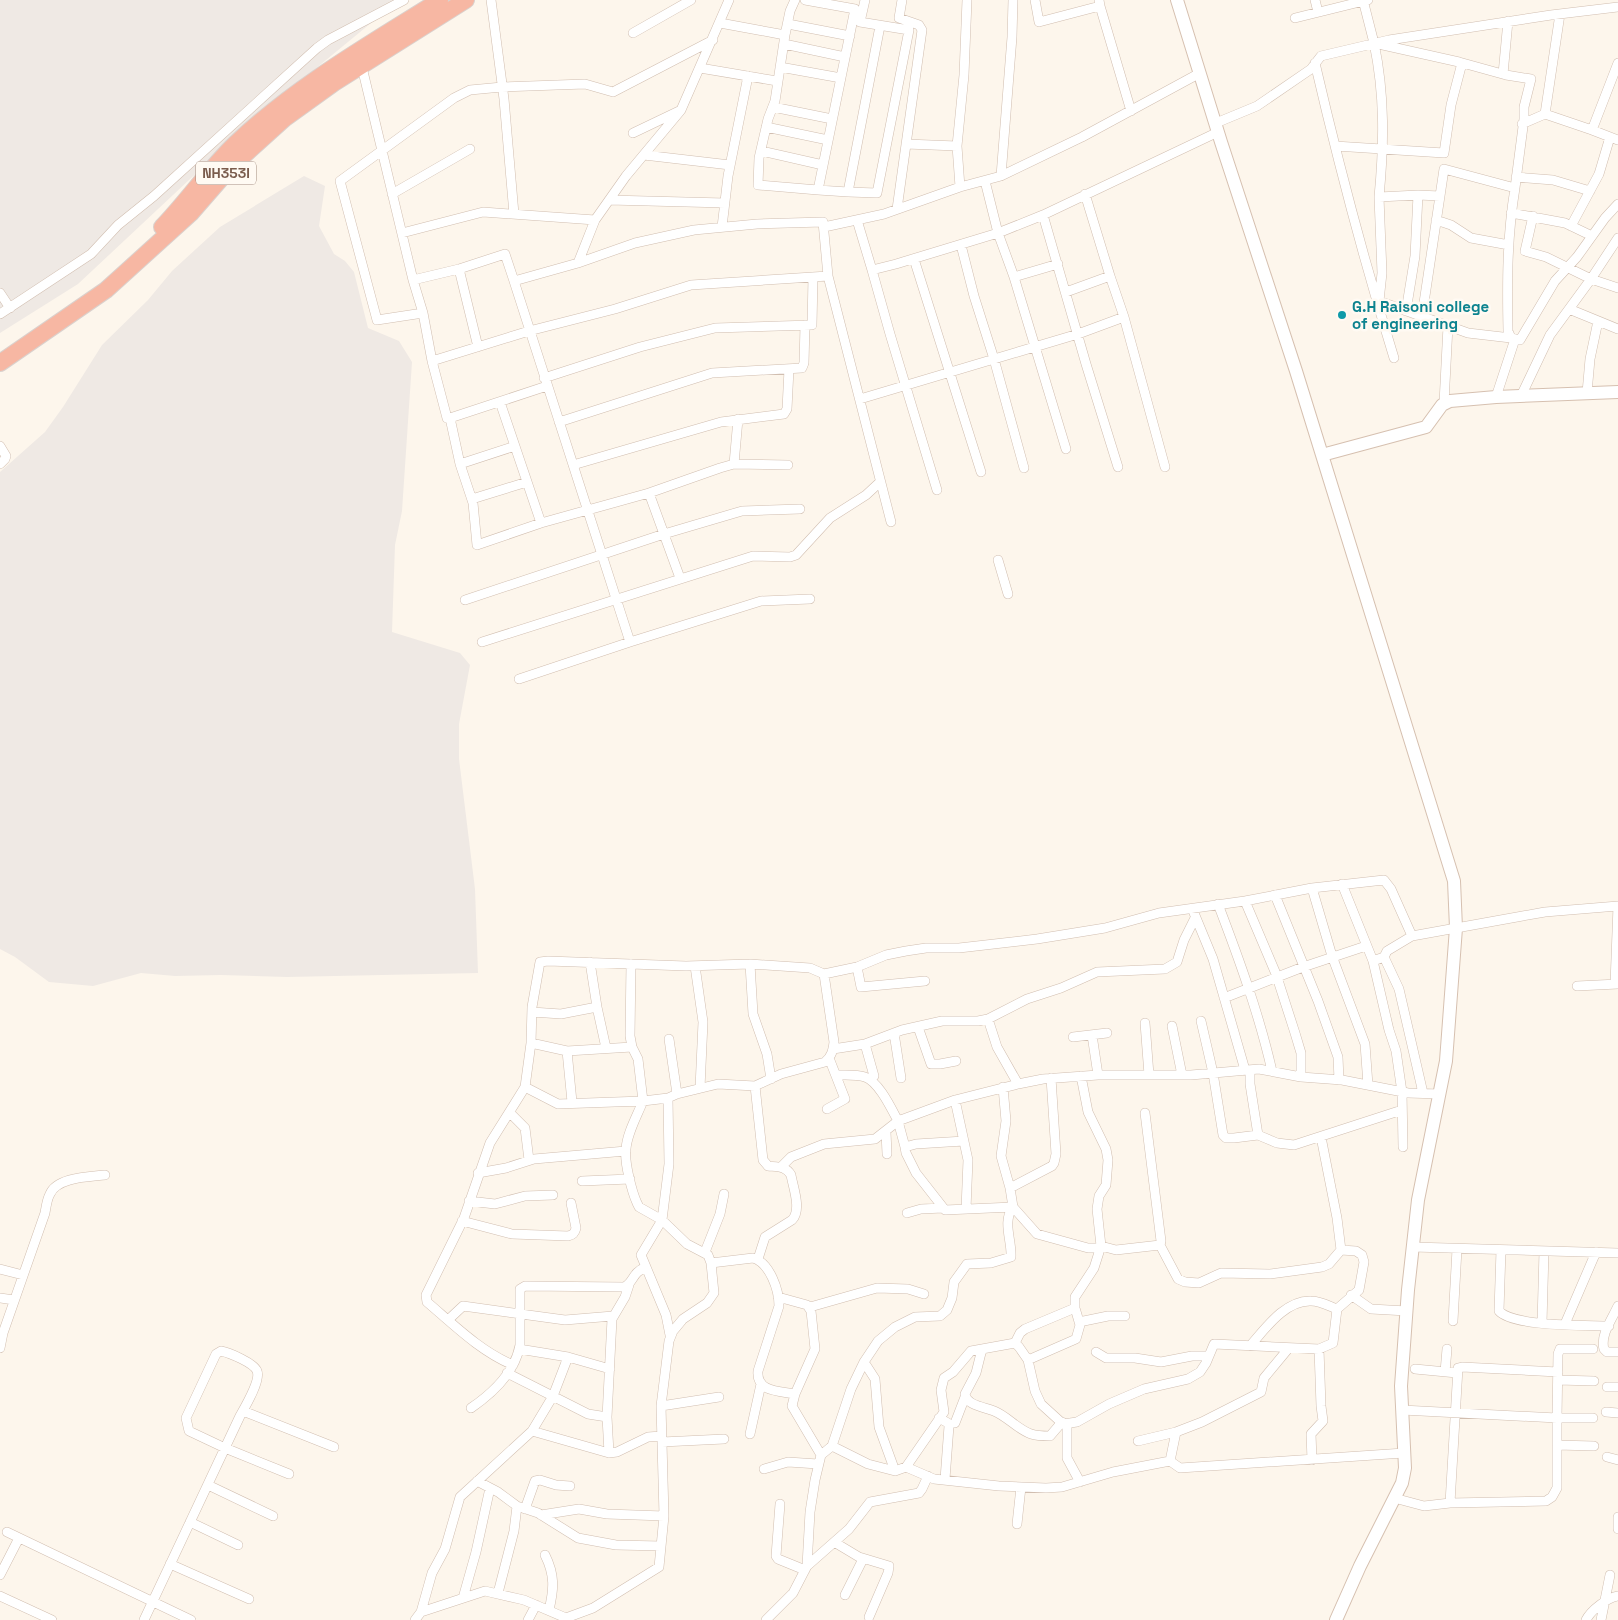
<svg xmlns="http://www.w3.org/2000/svg" width="1618" height="1620" viewBox="0 0 1618 1620" font-family="'Space Grotesk',sans-serif">
	<style>
		.industrial { fill: #efe9e4 }
		.lines { fill: none; stroke-linecap: round; stroke-linejoin: round }
		.street-casing { stroke: #d1beb0; stroke-width: 10 }
		.secondary-casing { stroke: #d6c0b0; stroke-width: 14 }
		.highway-casing { stroke: #dad1cd; stroke-width: 18 }
		.street { stroke: #fff; stroke-width: 9 }
		.secondary { stroke: #fff; stroke-width: 12 }
		.highway { stroke: #f7b7a3; stroke-width: 16 }
		.culture-dot { fill: #0f9aa8; stroke: #fffaf3; stroke-width: 2 }
		.labels { text-anchor: middle; dominant-baseline: central; stroke-width: 5; stroke-linejoin: round; paint-order: stroke }
		.shield { fill: #fffaf3; stroke: #a28b7f; stroke-width: 1 }
		.shield-label { font-size: 14px; font-weight: bold; fill: #7a5c4d }
		.culture-label { font-size: 15px; font-weight: bold; fill: #0d838f; stroke: #fffaf3; text-anchor: start }
	</style>
	<rect width="100%" height="100%" fill="#fdf6ec"/>
	<path class="industrial" d="M0,0h399l-147,121 -174,163 -78,49z
		M304,176l21,10 -6,40 15,28 11,7 9,11 14,56 31,13 13,21 -10,149 -7,34 -3,87 68,21 10,12 -11,59v35l16,130 3,84 -191,4 -66,-2 -46,1 -34,-3 -48,13 -44,-4 -34,-25 -15,-8v-477l45,-40 18,-25 39,-62 46,-45 24,-29 48,-44z"/>
	<g class="lines">
		<g class="street-casing">
			<path id="street" d="M491,0l13,99 10,115
				M729,0l-48,110 -55,66 -31,44 -17,43 -64,18 116,361 131,-41 49,-2
				M795,0l-5,11 -5,24 -10,66 -7,18 -9,39 -1,27 60,5 37,-181 -50,-9
				M865,0l-5,22 49,8 -32,163 -29,-1 32,-166
				M1035,0l4,22 61,-16 -1,-6
				M1315,0l3,12
				M1363,0l11,43 85,19 47,13 25,4 -7,28v12l-9,69 -71,-19 -4,27 -22,-1
				M1100,6l31,105
				M1560,14l-15,100 47,16 26,-67
				M1295,18l73,-18
				M720,23l65,12
				M788,24l62,12
				M633,33l58,-33
				M1374,43c11,52 10,102 5,154l39,-2 -3,61 -9,55
				M784,44l61,13
				M361,63l52,217 46,-11 46,-15 9,27
				M1315,63c23,99 49,198 79,295
				M780,67l61,11
				M700,68l77,13
				M1503,74l5,-53
				M773,107l59,12
				M1216,123l41,-17 54,-37 10,-13 68,-16 162,-25 67,-8
				M1522,124l23,-10
				M766,127l62,13
				M1592,130l26,10
				M633,133l46,-22
				M906,144l51,2
				M1335,146l109,7 7,-48 11,-42
				M761,151l62,14
				M644,155l86,10
				M1001,176l81,-39 118,-64
				M1516,177l37,3 37,11
				M985,181l13,52 16,44 52,172
				M960,187l41,-11 11,-139 1,-37
				M1515,188c-8,49 -8,94 -7,143l3,7 9,2 35,-59 22,-24 28,-39 13,-14
				M818,190l30,2
				M392,194l78,-45
				M1085,194l25,82
				M609,200l116,3
				M897,209l25,-179 -3,-5 -20,-7 3,-18
				M1511,213l54,10 27,13
				M1043,215l43,149 32,103
				M1533,216l-8,35 21,6 45,22 27,9
				M857,220l15,50 24,-6 102,-31 45,-18 175,-83
				M1436,220l15,5 20,13 38,7
				M1571,226l28,-52 11,-37
				M722,227l6,-51 20,-100
				M824,227l60,-13 76,-27 -3,-41 7,-71 3,-75
				M402,233l81,-21 112,8
				M961,245l13,51 20,63 30,109
				M914,259l67,213
				M459,269l19,78
				M872,270l18,64 47,156
				M828,276l63,246
				M1014,277l44,-13
				M413,280l10,33 -46,7 -37,-139 114,-83 16,-8 32,-3 83,-3 28,8 100,-52
				M1066,292l44,-16 14,41
				M0,293l10,15
				M1376,300l92,33 43,5
				M1379,301l3,-28 -3,-76
				M1569,309l49,20
				M423,313l9,48 97,-30 86,-22 76,-24 137,-9 -5,-54 -66,2 -63,6 -59,13 -57,20
				M0,314l91,-60 27,-29 36,-29 163,-148 11,-8 76,-40
				M1422,316l18,-120
				M432,361l15,57h3l97,-32
				M544,378l96,-31 75,-19 97,-3 1,-48
				M1587,393l3,-34 8,-38
				M1521,396l29,-61 41,-56 27,-41
				M1496,397l19,-58
				M860,399l218,-65 46,-17 41,150
				M500,402l41,121
				M1444,403l4,-77
				M450,418l10,46 13,39 4,42 64,-22 108,-30 71,-25 14,-4 54,1
				M559,422l153,-49 90,-5 2,-5 1,-38
				M0,446l6,10 -1,3 -5,5
				M460,464l55,-18
				M734,464l4,-45
				M573,465l148,-43 63,-8 3,-5 2,-40
				M649,493l31,85
				M472,499l55,-17
				M998,560l10,34
				M465,600l199,-66 78,-23 58,-2
				M482,642l271,-86 37,1 6,-2 34,-37 36,-23 14,-13
				M519,679l111,-37
				M1342,884l31,77 16,69 7,21 6,41 1,55
				M1312,888l20,68 33,88 3,41
				M1275,895l43,106 20,56 1,23
				M1245,901l31,73 19,59 6,20v24
				M1218,904c21,55 41,110 54,167
				M1194,913l19,46 32,111
				M1384,957l3,-6 25,-15
				M1373,961l11,-4 15,32 24,104
				M750,964l3,50 14,40 4,25
				M695,966l8,56 -3,66
				M857,967l4,20 64,-6
				M1615,984l3,-78
				M1577,986l41,-2
				M1224,998l79,-31 63,-21
				M597,1007l9,41
				M532,1012l29,2 36,-7 -7,-45
				M988,1019l9,28 21,37
				M1201,1021l12,52 10,62 3,3h8l24,-3 19,8 17,2 108,-35
				M1145,1023l4,52
				M1172,1026l10,49
				M918,1027l13,37h9l16,-3
				M894,1033l7,45
				M1092,1035l6,40
				M1073,1037l34,-4
				M669,1039l8,55
				M531,1043l36,8 65,-4
				M865,1044l9,32
				M833,1049l32,-5 37,-14 40,-9h36l10,-2 39,-20 34,-11 36,-16 68,-3 12,-7 7,-22 11,-22
				M567,1051l5,51
				M1250,1070v14l8,51
				M836,1075c9,0 20,-1 29,2 14,5 26,31 33,44l57,-21 63,-16 25,-5 55,-4h93l68,-6 42,8 41,3 66,13 31,1
				M755,1086l8,74 5,6c9,1 18,0 23,9 2,12 11,35 1,45l-27,17 -7,22
				M525,1087l33,17 85,-3 -5,-42 -6,-12 -2,-11 1,-72
				M1003,1087l3,34 -5,35 9,32 3,19 24,27 51,14h9l4,-2 -4,-37 2,-13 7,-11 2,-25 -2,-11 -18,-37 -7,-36
				M668,1098l1,66 -7,56 -21,35 25,60 4,20
				M955,1100l13,60 -2,49
				M827,1109l18,-10 -16,-41
				M510,1113l15,15 4,32
				M886,1132l1,22
				M964,1141l-48,3 -11,3 1,6 10,20 29,37 68,-3
				M781,1167l10,-10 33,-13 51,-5 23,-18 7,26
				M478,1173l28,-5 28,-9 92,-8
				M582,1181l48,-2
				M1010,1188l42,-22 2,-3 2,-9 -5,-76
				M469,1201l26,3 30,-8 28,-1
				M907,1213l14,-4 22,-1
				M462,1221l50,13 56,2c5,-1 7,-3 8,-8l-5,-25
				M1160,1245l18,34 7,3 14,1 22,-10 49,1 52,-7 7,-3 12,-14
				M1413,1247l205,6
				M1501,1250l-2,61c15,16 86,14 110,15
				M705,1252l15,-38 4,-20
				M711,1263l42,-5c17,5 26,32 26,48l-21,65c-2,21 21,20 37,23
				M0,1269l23,6
				M1351,1295l20,14 36,2
				M778,1297l29,8 4,6 4,38 -20,45 -3,12 29,49
				M0,1298l14,2
				M1618,1306c-6,13 -18,29 -14,43l3,3h11
				M810,1307l67,-19 31,1 16,5
				M448,1320l15,-14 102,14 48,-4
				M1453,1321l4,-72
				M1079,1322l29,-6h17
				M1542,1323l2,-72
				M1565,1324l31,-72
				M1015,1343l5,-10 5,-4 50,-21
				M1250,1346c15,-17 35,-46 61,-45 9,0 18,5 26,8
				M0,1348l3,-15 42,-120c1,-6 2,-14 5,-19 7,-17 39,-17 55,-19
				M519,1349l49,8 42,12
				M982,1349l-6,24 -11,21c1,11 19,13 29,17 13,5 23,18 37,23 6,2 13,2 19,2l12,-14
				M1096,1352l10,6h29l26,4 31,-6h17
				M1028,1360l7,31 6,13 22,20 14,-2 32,-18 35,-15 44,-10 12,-7 6,-9 8,-19 105,5 14,-6 4,-34 22,-19 5,-28 -2,-7 -6,-4 -15,-1 -4,-32 -16,-81
				M864,1362l11,17 4,48 16,44
				M513,1365c-33,-14 -59,-40 -86,-63l-1,-7 38,-77 26,-75 35,-56 6,-44 1,-36 8,-45 8,-1 138,5 64,-2 60,4 14,6 33,-7 29,-12 20,-4 20,-3h33l78,-9 68,-11 54,-15 86,-12 67,-13 72,-8 7,9 21,47 133,-24 73,-6
				M1415,1369l42,4
				M1445,1372l2,-23
				M1558,1372l-96,-5 -4,1 -8,135 96,-2 6,-4 5,-9v-70h36
				M507,1373l81,41 19,3
				M1558,1380l36,1
				M1607,1387h11
				M661,1406l58,-9
				M471,1408c22,-15 44,-36 49,-63v-56l5,-3 99,1c10,-4 7,-14 22,-20
				M1402,1410l155,8 1,-64 2,-5h33
				M243,1411l91,36
				M1606,1412l12,1
				M939,1418l9,5 1,3 -4,53
				M955,1423l10,-26
				M1067,1424v34l13,24
				M532,1431l77,22 8,-1 31,-15 13,-1
				M750,1434l11,-50
				M1138,1441l38,-9
				M662,1442l62,-3
				M1557,1445l37,1
				M832,1446l36,18 27,7 11,-4 28,12 65,7 47,2 16,-1 51,-15 57,-11 10,7 224,-15
				M609,1453l-2,-36 5,-98 13,-22 4,-12
				M1607,1457l11,3
				M1312,1460l-1,-26 12,-13 -2,-15 -2,-57
				M1170,1461l6,-29 26,-10 59,-30 3,-14 24,-29
				M906,1467l38,-55 -3,-22 3,-12 9,-6 18,-21 44,-8 4,4 9,13 48,-21 4,-14 -5,-17v-11l19,-29 7,-22 15,4 44,-5 1,-4 -16,-128
				M764,1469l24,-7 30,2
				M477,1481l21,11 19,14 21,7 40,25 38,7 45,1
				M208,1485l65,31
				M1394,1498l30,8 26,-3
				M780,1504l-4,52 2,3 27,11
				M525,1509l10,-28 5,-1 16,5 14,1
				M541,1515l38,-6 28,5 57,2
				M1618,1517v12
				M190,1522l48,23
				M1017,1524l4,-37
				M7,1532l184,88
				M834,1542l25,15 30,9 -1,7 -19,44
				M545,1555c10,20 9,34 4,55
				M170,1564l79,35
				M807,1566l42,-37 21,-27 49,-9 3,-4 6,-13
				M0,1575l19,-37
				M498,1593l16,-62 3,-25
				M845,1595l18,-36
				M0,1596l52,24
				M463,1598l13,-46 14,-64
				M421,1612l11,-39 13,-24 15,-52 72,-66 21,-35 15,-39
				M144,1620c32,-68 64,-136 96,-204 5,-9 21,-36 17,-45 -3,-8 -27,-18 -36,-20l-5,3 -30,64 3,13 36,17 64,26
				M415,1620l6,-8 64,-21 39,9 42,18 27,-10 66,-41 5,-51 -3,-110 8,-65 4,-10 10,-12 24,-16 7,-10 -3,-30 -3,-8 -21,-11 -25,-24 -23,-13 -2,-4c-5,-11 -13,-41 -11,-54 1,-16 11,-33 17,-48l25,-3 9,-4 41,-10 37,2 26,-12 44,-12c7,-6 8,-12 9,-20l-10,-68
				M528,1620l8,-15
				M766,1620l27,-27 14,-27 3,-54 5,-32 6,-25 11,-9 19,-57 13,-27 14,-21 17,-14 20,-10 25,-1 7,-6 5,-12 2,-16 13,-18 24,-1 20,-6c1,-17 -9,-35 2,-50
				M1586,1620c5,-10 21,-22 32,-24
				M1601,1620l9,-45"/>
		</g>
		<g class="secondary-casing">
			<path id="secondary" d="M1177,0l44,142 75,229 158,510 2,47 -10,133 -28,139 -10,90 -7,96 4,82 -3,15 -42,83 -24,54
				M1322,455l104,-28 16,-22 8,-4 46,-4 122,-5"/>
		</g>
		<g class="highway-casing">
			<path id="highway" d="M162,227c26,-27 47,-58 73,-83 61,-58 135,-100 205,-144
				M0,363l106,-73 85,-77 40,-46 53,-48 50,-36 132,-83"/>
		</g>
		<use href="#street" class="street"/>
		<use href="#secondary" class="secondary"/>
		<use href="#highway" class="highway"/>
	</g>
	<circle class="culture-dot" cx="1342" cy="315" r="5"/>
	<g class="labels">
		<rect class="shield" x="196" y="161.5" width="60" height="23" rx="4"/>
		<g class="shield-label">
			<text x="226" y="173">NH353I</text>
		</g>
		<g class="culture-label">
			<text x="1352" y="306">G.H Raisoni college<tspan x="1352" dy="17">of engineering</tspan></text>
		</g>
	</g>
</svg>
